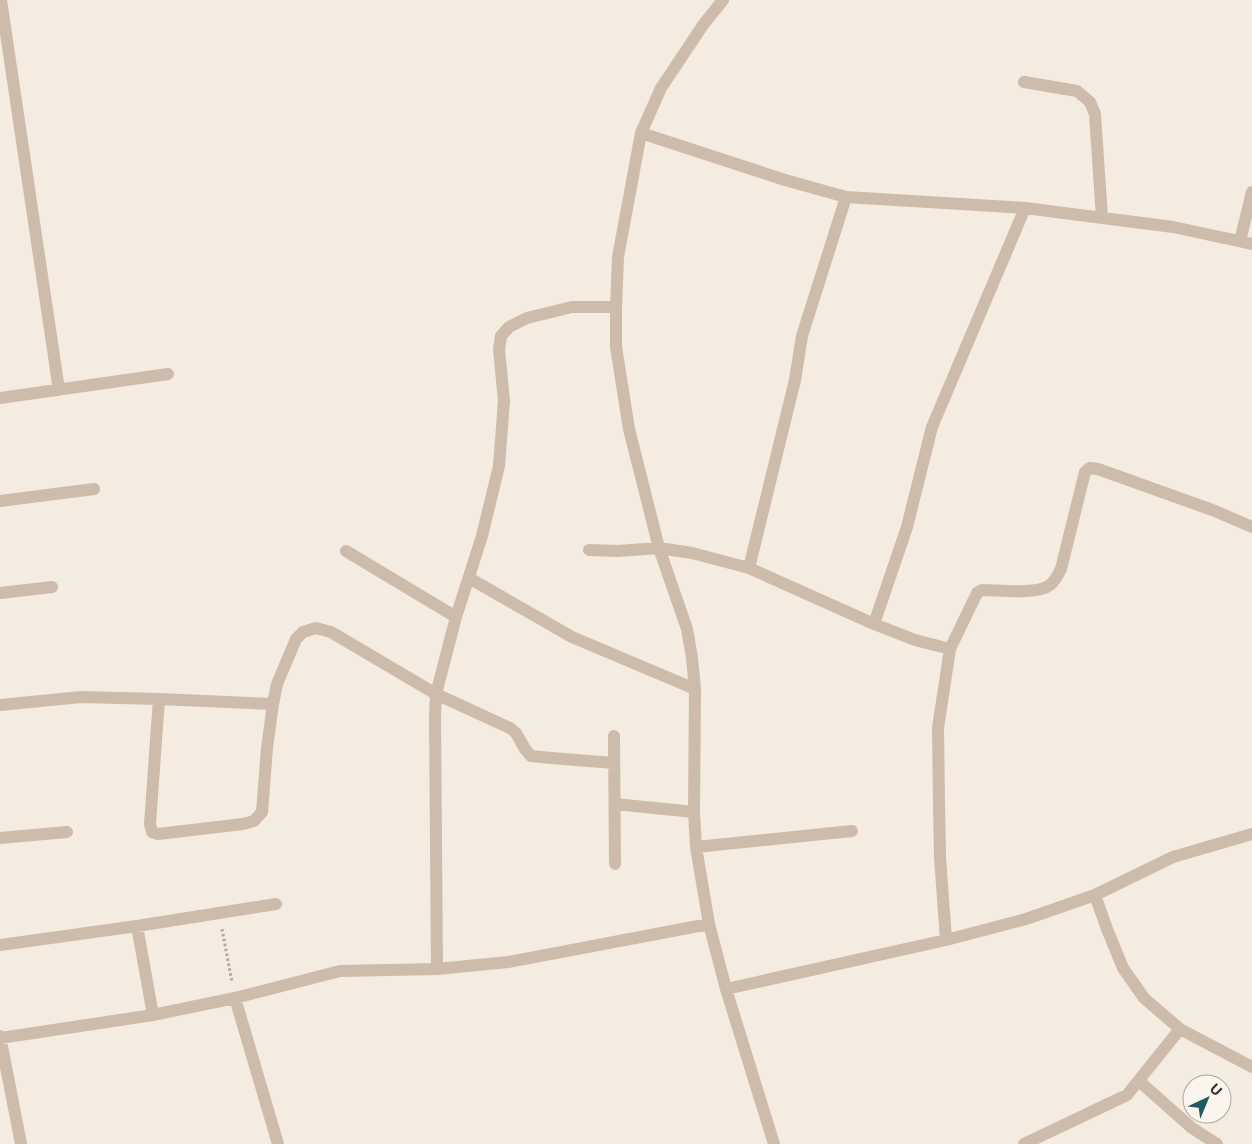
<svg xmlns="http://www.w3.org/2000/svg" width="1252" height="1144" viewBox="0 0 1252 1144" font-family="Inter,sans-serif">
	<style>
		.lines { fill: none; stroke-linecap: round; stroke-linejoin: round }
		.path { stroke: #b9a596; stroke-width: 3; stroke-dasharray: 2.5 2.5; stroke-linecap: butt }
		.street { stroke: #cdbbac; stroke-width: 12 }
	</style>
	<rect width="100%" height="100%" fill="#f4ebe1"/>
	<g class="lines">
		<path class="path" d="M222,929l10,53"/>
		<path class="street" d="M1,0l58,390
			M723,0l-20,25 -42,63 -20,45 -23,124 -2,50v40l13,82 30,119 28,81 5,29 3,31 -1,123 2,35 13,77 17,65 48,155
			M1024,82l53,9 13,11 5,12 7,104
			M641,133l144,47 61,17 179,11 148,19 79,17
			M1240,241l12,-49
			M0,398l168,-24
			M0,501l94,-12
			M589,550l29,1 41,-3 33,5 57,15 125,56 41,16 35,9
			M346,551l110,66
			M749,568l46,-188 7,-44 44,-139
			M469,578l103,59 123,52
			M0,593l52,-6
			M874,624l33,-97 25,-100 93,-219
			M159,699l114,5
			M0,705l81,-8 78,2 -9,125 2,8 6,2 85,-10 11,-3 8,-9 5,-64 6,-44 4,-20 19,-45 7,-7 13,-4 15,4 105,62 74,34 6,5 9,16 6,7 20,2 63,5
			M614,736l1,128
			M615,804l79,8
			M0,838l67,-6
			M696,847l156,-16
			M1095,895l12,34 16,39 21,30 36,31 72,38
			M946,940l-6,-83 -1,-53 -1,-76 12,-79 27,-56 5,-3c16,0 55,5 68,-5 5,-4 8,-10 11,-16l21,-85 3,-12 5,-4 8,1 117,42 37,16
			M0,945l137,-19
			M437,969l-2,-253 1,-22 20,-77 26,-81 17,-70 5,-65 -5,-52 2,-13 8,-9 18,-9 45,-11h44
			M726,989l220,-49 80,-21 69,-24 78,-38 79,-23
			M235,998l43,146
			M153,1015l-16,-89 139,-22
			M0,1036l21,108
			M0,1038l153,-23 82,-17 105,-27 97,-2 71,-7 201,-38
			M1139,1081l53,47 25,16
			M1024,1144l103,-49 53,-66"/>
	</g>
	<g transform="translate(1207 1099) rotate(44)"><circle r="24" fill="#fbf5ee" stroke="#aea6a0"/>
	<path d="M0-4L9 19L0 12L-9 19Z" fill="#1f5a5e"/>
	<text y="-8" font-size="14" font-weight="bold" text-anchor="middle" fill="#3b302b">U</text>
	</g>
</svg>
